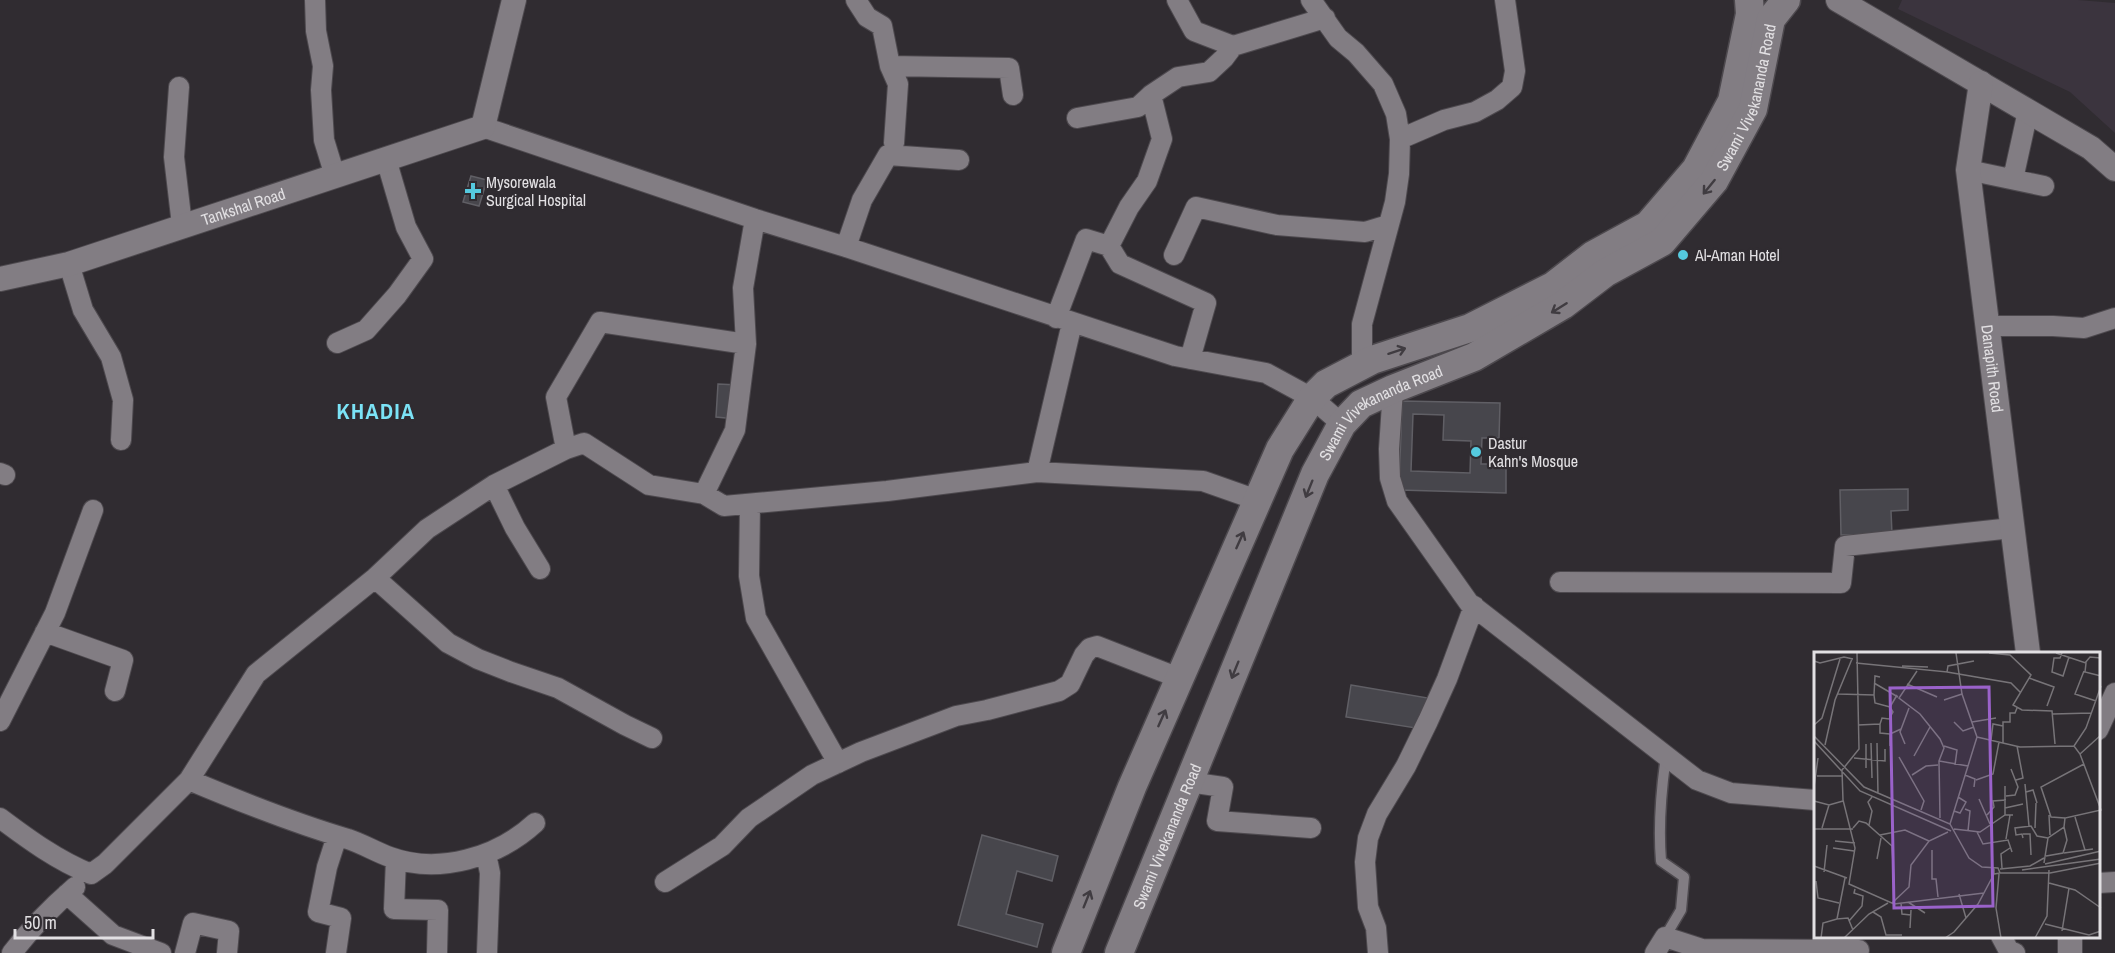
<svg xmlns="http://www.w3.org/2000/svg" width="2115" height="953" viewBox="0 0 2115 953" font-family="'Archivo Narrow',sans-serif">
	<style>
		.built { fill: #3b343e }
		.building { fill: #47464c; stroke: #605f65; stroke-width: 1.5; fill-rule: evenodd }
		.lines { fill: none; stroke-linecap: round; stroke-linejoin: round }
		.service-casing { stroke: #4d494e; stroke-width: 13 }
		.minor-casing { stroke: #4d494e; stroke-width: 22 }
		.tertiary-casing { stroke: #4d494e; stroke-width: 26 }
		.secondary-casing { stroke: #4d494e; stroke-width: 31 }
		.service { stroke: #827d83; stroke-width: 10 }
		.minor { stroke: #827d83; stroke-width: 20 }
		.tertiary { stroke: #827d83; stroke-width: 24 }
		.secondary { stroke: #827d83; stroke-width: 28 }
		.oneway { stroke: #403c41 }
		.poi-dot { fill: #55cadf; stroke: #302c31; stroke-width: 2 }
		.labels { text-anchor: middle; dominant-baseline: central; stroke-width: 4.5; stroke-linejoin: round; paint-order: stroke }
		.street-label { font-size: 16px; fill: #e2e0e3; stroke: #302c31 }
		.poi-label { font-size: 16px; fill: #e2e0e3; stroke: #302c31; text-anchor: start }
		.district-label { font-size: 22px; font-weight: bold; letter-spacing: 1.5px; fill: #7be3f6; stroke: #302c31 }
		.inset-road { fill: none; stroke: #777478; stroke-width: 1.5 }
		.view { fill: #9a62ca; fill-opacity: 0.15; stroke: #9a62ca; stroke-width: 3 }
		.inset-edge { fill: none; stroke: #e2e0e3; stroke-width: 3 }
	</style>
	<rect width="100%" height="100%" fill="#302c31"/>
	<path class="built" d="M1902,0h176l37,3v130l-45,-41 -172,-83z"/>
	<path class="building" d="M471,176l16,4 -8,26 -16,-4z
		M718,384l20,1 -2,34 -20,-2z
		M1402,401l98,2 -1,35h-17l-1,26h25v29l-107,-3zM1413,414l31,1 -1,25 28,1 -1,32 -59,-2z
		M1908,489v21l-17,1 1,23 -51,1 -1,-45z
		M1351,685l77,13 -6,31 -76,-12z
		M982,835l76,21 -6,25 -35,-10 -11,43 37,10 -6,23 -79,-22z"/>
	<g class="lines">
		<g class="service-casing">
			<path id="service" d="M1665,937l16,-27 3,-33 -23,-16c-3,-36 0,-70 5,-105"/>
		</g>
		<g class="minor-casing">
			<path id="minor" d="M315,0l1,31 7,35 -2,24 3,50 11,36
				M856,0l11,17 15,9 8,40 8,18 -4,59
				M1177,0l17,31 39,15
				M1311,0l27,38 18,15 27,31 13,30 4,25 -1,35 -4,28 -33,122v41
				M890,66l119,2 4,27
				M179,87l-5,70 8,68
				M1077,118l61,-11 13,-12 27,-18 31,-5 15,-14 9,-12 92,-28
				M483,127l272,92 91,28 329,109 91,17 46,25 30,26
				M1400,139l44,-19 31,-8 22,-12 15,-13 3,-16 -10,-71
				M1968,170l76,16
				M2013,179l15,-68
				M1109,246l20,-39 18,-26 15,-42 -11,-44
				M846,247l16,-47 26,-45 71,5
				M1174,255l22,-48 81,18 88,7 23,-7
				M69,264l14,46 28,47 12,43 -2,40
				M1056,318l30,-79 23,7 11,18 86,39 -16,56
				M1986,326h67l31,2 31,-10
				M337,343l29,-13 31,-35 26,-36 -17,-32 -20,-68
				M1393,389l-4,60 1,29 7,23 72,102 228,177 34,13 84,7
				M566,449l-10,-52 44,-75 146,22
				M1037,472l35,-149
				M0,473l5,2
				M494,485l21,43 25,41
				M704,494l20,12 163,-15 150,-19 166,9 54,19
				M750,504l-1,72 7,42 82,145
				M375,578l73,65 30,16 33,13 47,16 67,37 27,13
				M1560,582l281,1 4,-37 167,-18
				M45,632l78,28 -8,31
				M0,721l55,-108 38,-103
				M2098,730l17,-37
				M189,780c52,22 105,43 159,59 15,5 28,13 42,18 49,18 108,0 145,-34
				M1189,782l34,5 -6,34 94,7
				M0,818c28,21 58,43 91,56l14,-10 84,-84 67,-106 119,-96 52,-49 67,-44 72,-36 18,-6 65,42 55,9 31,-64 11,-86 -3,-56 12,-69
				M486,854l4,19 -3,80
				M396,859l-2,50 44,1 -1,43
				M665,882l57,-36 27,-28 63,-43 49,-23 95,-36 31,-6 72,-19 11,-7 14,-29 6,-7 7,-2 82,32
				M2098,883l17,-1
				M67,894l46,41 48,18
				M2001,936l8,15 6,2
				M12,953c18,-24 40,-46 63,-66
				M185,953l8,-30 36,8 -2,22
				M336,953l5,-35 -23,-6 9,-45 10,-31
				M1378,953l-2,-25 -8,-21 -3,-45 3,-24 9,-24 29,-48 22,-45 19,-42 27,-73
				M1655,953l10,-16 37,12 157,1"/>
		</g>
		<g class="tertiary-casing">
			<g id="tertiary">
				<path d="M1838,0l253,148 24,21"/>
				<path id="s1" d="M1981,83l-13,87 60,483"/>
				<path id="s2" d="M0,279l69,-15 414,-137 31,-127"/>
				<path d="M2070,953v-17"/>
			</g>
		</g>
		<g class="secondary-casing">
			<g id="secondary">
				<path d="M1066,953l66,-166 148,-338 32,-51 14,-14 46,-24 98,-32 83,-42 40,-31 55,-30 48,-56 36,-68 18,-87 -1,-14"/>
				<path id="s3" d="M1119,953l196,-479 27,-50 19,-20 32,-15 81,-32 89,-52 42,-32 57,-31 52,-61 39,-72 18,-90 15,-19"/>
			</g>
		</g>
		<use href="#service" class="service"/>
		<use href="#minor" class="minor"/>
		<use href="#tertiary" class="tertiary"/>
		<use href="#secondary" class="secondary"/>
	</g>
	<defs><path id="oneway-shaft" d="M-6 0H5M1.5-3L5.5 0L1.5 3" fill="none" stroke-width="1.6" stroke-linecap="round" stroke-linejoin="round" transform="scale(1.5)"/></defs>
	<g class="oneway">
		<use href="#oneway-shaft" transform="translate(1709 187) rotate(129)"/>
		<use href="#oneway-shaft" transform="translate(1559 308) rotate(148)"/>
		<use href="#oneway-shaft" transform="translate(1397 351) rotate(-18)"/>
		<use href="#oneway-shaft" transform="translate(1309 489) rotate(112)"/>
		<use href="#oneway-shaft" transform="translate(1240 540) rotate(-66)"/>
		<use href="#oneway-shaft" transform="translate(1235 670) rotate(112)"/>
		<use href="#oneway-shaft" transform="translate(1162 718) rotate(-66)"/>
		<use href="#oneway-shaft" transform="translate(1087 899) rotate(-68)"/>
	</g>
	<g class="poi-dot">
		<path d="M470 182h6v6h6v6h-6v6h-6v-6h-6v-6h6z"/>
		<circle cx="1683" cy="255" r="6"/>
		<circle cx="1476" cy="452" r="6"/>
	</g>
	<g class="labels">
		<g class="street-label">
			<text stroke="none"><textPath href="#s3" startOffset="1116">Swami Vivekananda Road</textPath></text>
			<text stroke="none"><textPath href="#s2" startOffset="254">Tankshal Road</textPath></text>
			<text stroke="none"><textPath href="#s1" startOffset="288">Danapith Road</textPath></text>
			<text stroke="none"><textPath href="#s3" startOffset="612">Swami Vivekananda Road</textPath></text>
			<text stroke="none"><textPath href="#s3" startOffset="126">Swami Vivekananda Road</textPath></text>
		</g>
		<g class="poi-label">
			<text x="486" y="182">Mysorewala<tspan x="486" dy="18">Surgical Hospital</tspan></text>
			<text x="1695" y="255">Al-Aman Hotel</text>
			<text x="1488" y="443">Dastur<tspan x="1488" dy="18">Kahn's Mosque</tspan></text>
		</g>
		<g class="district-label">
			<text x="376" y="411">KHADIA</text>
		</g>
	</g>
	<g transform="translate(1814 652)">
		<rect width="286" height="286" fill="#302c31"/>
		<path class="inset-road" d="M43,1l2,96 -17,21 1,30 12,48 -6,36 45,20 90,-11M142,1l6,41 15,43M175,1l21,2 21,20 -18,30 9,5 30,1 3,33M242,1l30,10 -1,9 16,4M248,1l-2,5h-6l-2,14 11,4 6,-19M0,9l6,2 24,-6 9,2M42,11l91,9 1,-6 26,-5M271,11l5,-6 11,1M88,14l26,1M103,19l-18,27 21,16 20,25 4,9 -5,13 29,5M270,19l-9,23 21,7M133,20l64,11 9,9M215,26l25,9 -7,19M60,31l24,14M93,32l30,13M24,42l36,1 1,-19 5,1M60,43l1,8 15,4M130,48l18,-6M239,62l38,-1M140,70l9,9 11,-4M158,70l24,-4M0,73l8,-7 18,-59M44,73l22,-1M76,82l-10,-1v-9l2,-6 7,1 4,-7 -3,-5 7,-12M0,84l50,51 86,37 19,34 13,9 16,1 2,5 -6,1v-6M163,85l43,10 54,-1 6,8 21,56 -36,8 -1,9 -16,11 -4,25M177,88l2,-16 10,2M0,89l46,50 91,40M57,91l1,35M63,91l1,51M189,91v-21h7v-9h5l2,-5M52,92v24M91,92l-5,-12 9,-24M11,93l10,-45 17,-41M76,94v-12l11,-5M130,94l13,4 -2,15M260,94l12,-18 15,-42M266,102l21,-19M100,104l16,-29M85,105l25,44 -3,9M40,106l31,3v-12M125,109l1,57M98,123l14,-9 12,-1M151,123l10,4 -1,8M3,124h26M162,128l17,-6 6,-32M202,128l7,-2 -6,-32M211,132l4,42M191,134v29M0,135l4,-29M212,140l7,-2 4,13M192,144l9,-1 3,-8 -7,-18M165,147l11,25M0,149l15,4 14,-4M191,156l18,-4M151,157l5,2 -2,20M140,159l6,2 6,-11 -8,-5M173,163l7,-8 -1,-6 13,-1M235,163l1,20M261,165l10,33M251,166l-14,-1 -10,-30 43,-23M136,172l27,-87M55,173l3,-14 -4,-9 4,-5M8,176l7,-23M39,176l6,-7 7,2 26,23 2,36M221,176l1,-25M0,177h39M140,177l26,3 25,-17h8M163,180l6,12 25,-4 4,12M209,182h7l1,21M66,183l25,-5 24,11M209,186l-1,-4 -6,1 -1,-7 16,-2 6,10 11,2M192,187l4,-24M21,189l20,2M19,196l21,3M118,198v29h4l2,18M250,201l29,-4M232,204l17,-3 4,-13 -3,-13M63,207l4,-21M231,212l56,-13M0,214l33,12M188,216l-1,-14 9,-6M186,217l30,-3 14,-8M208,218l79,-11M10,220l3,-27M186,221h50l51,-10M185,222l-3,34 5,30M31,226l-8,41 11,-1 5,12M2,229l2,17 21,5M235,231l26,7 26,18M145,242l7,24M94,250l17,11M78,251l17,-16 2,-22 18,-24 19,-9M87,251l1,11 9,1M59,260l8,5 5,18h16M35,269l13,-15 1,-10 -9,-3 1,-4M231,272l44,11 12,-4M96,276l1,-18M248,279l7,-43M7,286l2,-15 14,-4M30,286l25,-24 19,-11M131,286l9,-6 24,-28 16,-30M221,286l12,-22 2,-46"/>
		<path class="view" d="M175,35l4,219 -99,2 -4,-220z"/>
		<rect width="286" height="286" class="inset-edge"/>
	</g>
	<path d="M15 929v9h138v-9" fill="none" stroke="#e2e0e3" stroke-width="3"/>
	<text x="24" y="929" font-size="18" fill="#e2e0e3" stroke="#302c31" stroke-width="4.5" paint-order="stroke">50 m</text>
</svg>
